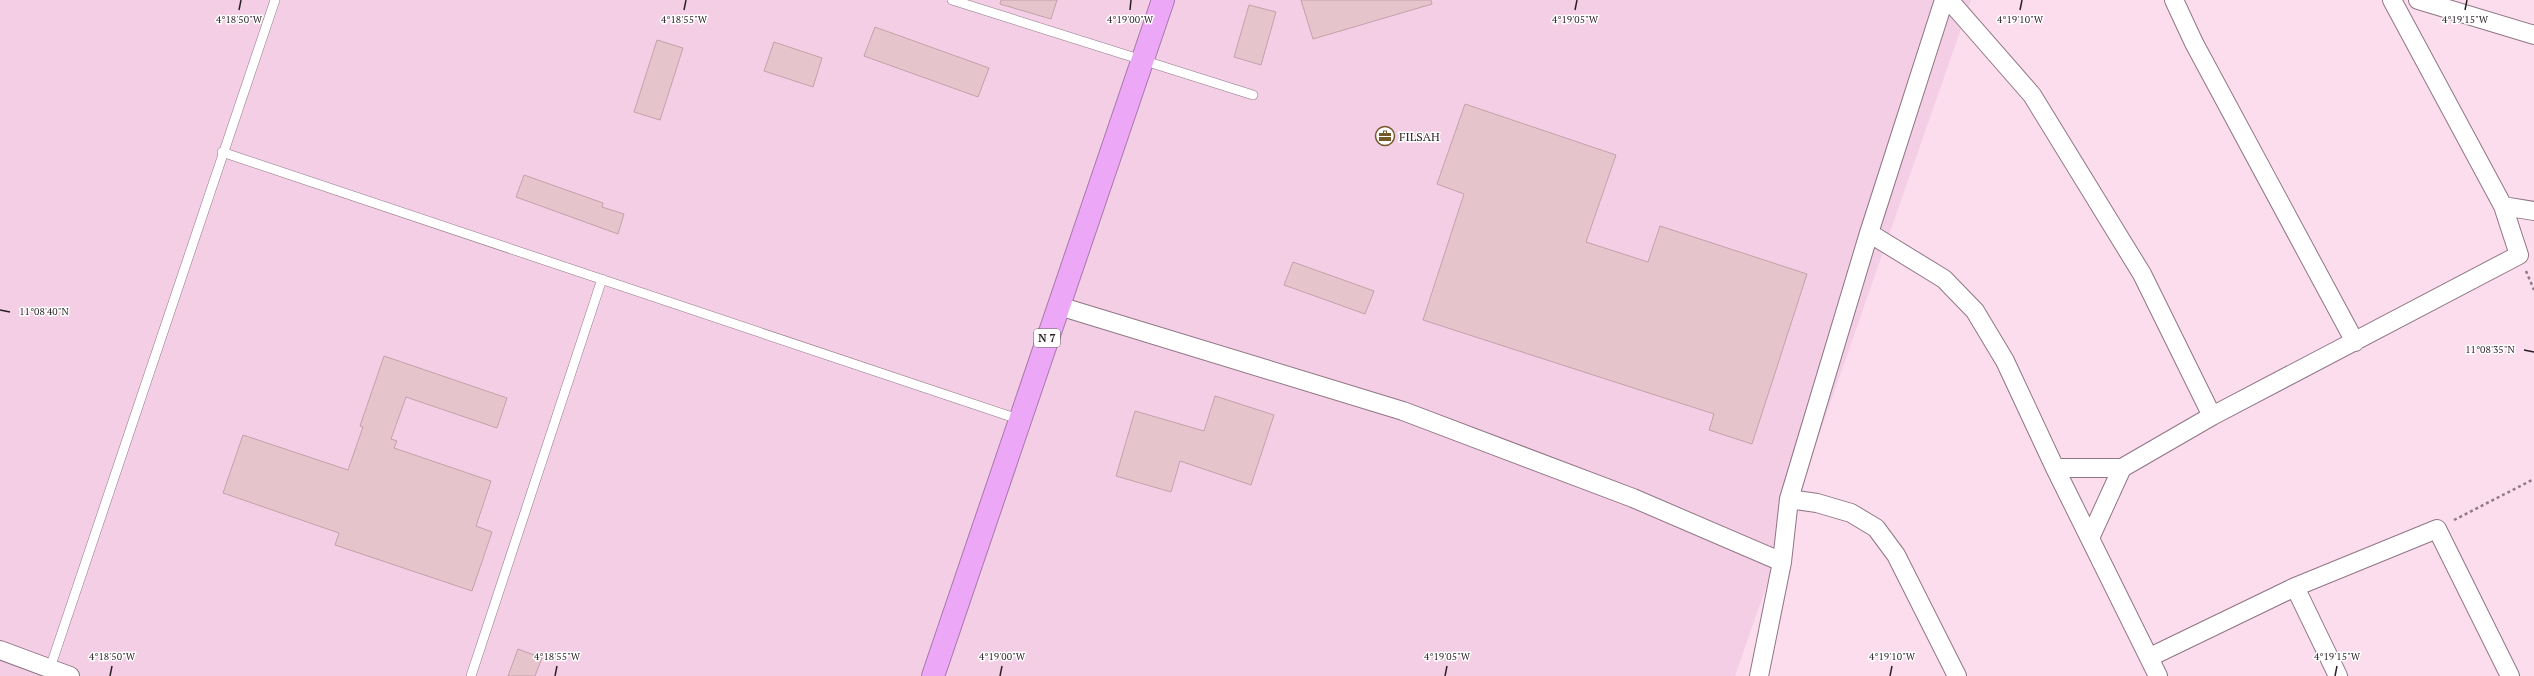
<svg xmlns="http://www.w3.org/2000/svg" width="2534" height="676" viewBox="0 0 2534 676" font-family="'PT Serif',serif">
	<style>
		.built { fill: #f3cee4 }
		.building { fill: #e6c4cc; stroke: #c2a2aa }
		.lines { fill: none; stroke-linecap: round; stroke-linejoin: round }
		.lane-casing { stroke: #907585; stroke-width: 10 }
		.street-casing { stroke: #907585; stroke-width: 20 }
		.highway-casing { stroke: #a878ad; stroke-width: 24 }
		.path { stroke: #8f7b86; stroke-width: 2.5; stroke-dasharray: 3 3; stroke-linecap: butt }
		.lane { stroke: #fff; stroke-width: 9 }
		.street { stroke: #fff; stroke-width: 18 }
		.highway { stroke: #eca8f6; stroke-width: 22 }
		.ticks { fill: none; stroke: #2a1f25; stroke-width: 1.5 }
		.labels { text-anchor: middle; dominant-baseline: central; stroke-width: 3; stroke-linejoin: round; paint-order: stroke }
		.shield { fill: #fff; stroke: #6a6266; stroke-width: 1 }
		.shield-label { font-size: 11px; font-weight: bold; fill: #2a1f25 }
		.poi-label { font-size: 12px; fill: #2a1f25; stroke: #fff; text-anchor: start }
		.ticks-label { font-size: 10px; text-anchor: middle; fill: #2a1f25; stroke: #fff; stroke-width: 3; stroke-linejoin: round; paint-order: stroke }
	</style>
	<rect width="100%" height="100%" fill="#fbddee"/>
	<path class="built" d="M0,0h1971l-236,676h-1735z"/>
	<path class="building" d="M1001,0h56l-6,19 -51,-15z
		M1301,0h130l1,4 -119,35z
		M1249,5l27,7 -15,53 -27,-8z
		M875,27l114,41 -11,29 -114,-41z
		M657,40l26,8 -23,72 -26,-8z
		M774,42l48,16 -9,29 -49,-16z
		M1465,104l151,51 -30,87 62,20 12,-36 147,48 -55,170 -43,-14 5,-16 -291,-94 41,-126 -27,-10z
		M524,175l79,28 -1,4 22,7 -6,20 -102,-37z
		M1293,262l81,29 -9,23 -81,-29z
		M384,356l123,42 -10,30 -91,-31 -15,42 6,2 -3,7 97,33 -15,45 16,6 -20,59 -137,-46 4,-12 -116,-40 20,-58 105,35 15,-43 -3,-1z
		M1215,396l59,19 -23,70 -71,-24 -9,31 -55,-16 19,-65 69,20z
		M518,649l24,9 -7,18h-27z"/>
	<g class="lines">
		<g class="lane-casing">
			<path id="lane" d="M952,0l301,95
				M222,152l796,267
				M49,671l226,-671
				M471,676l131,-397"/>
		</g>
		<g class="street-casing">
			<path id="street" d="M1949,0l83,95 110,179 70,142
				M2174,0l20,43 161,299
				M2418,0l116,35
				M2503,206l31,5
				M1869,233l75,46 31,32 30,50 50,107 103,208
				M1059,306l344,105 230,87 149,64
				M2055,468h67l90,-52 307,-161 -16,-49 -111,-206
				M1789,499l28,4 34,10 25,15 20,27 61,121
				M2090,538l32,-70
				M2295,587l43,89
				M0,650l70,26
				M2150,657l145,-70 142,-58 73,147
				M1759,676l23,-114 7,-63 80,-266 75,-233"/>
		</g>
		<g class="highway-casing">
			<path id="highway" d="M933,676l230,-676"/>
		</g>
		<path class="path" d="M2526,271l8,19
			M2454,520l80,-41"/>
		<use href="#lane" class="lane"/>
		<use href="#street" class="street"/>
		<use href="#highway" class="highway"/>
	</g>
	<path class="ticks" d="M239,10l2,-10M684,10l2,-10M1130,10l1,-10M1575,10l2,-10M2020,10l2,-10M2465,10l2,-10M0,310l10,2M2524,350l10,2M110,676l2,-10M555,676l2,-10M1000,676l2,-10M1445,676l2,-10M1890,676l2,-10M2335,676l2,-10"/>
	<defs>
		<g id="office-ring" transform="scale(1)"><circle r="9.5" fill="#fff" stroke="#74592b" stroke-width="1.5"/><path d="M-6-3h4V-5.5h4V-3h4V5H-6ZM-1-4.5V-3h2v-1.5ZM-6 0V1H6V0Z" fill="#74592b"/></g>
	</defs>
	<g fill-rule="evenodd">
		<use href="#office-ring" x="1385" y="136"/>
	</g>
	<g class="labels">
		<rect class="shield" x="1034" y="329" width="26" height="18" rx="3"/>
		<g class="shield-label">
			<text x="1047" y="338">N 7</text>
		</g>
		<g class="poi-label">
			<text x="1399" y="136">FILSAH</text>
		</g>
	</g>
	<g class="ticks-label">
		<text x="239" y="23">4°18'50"W</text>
		<text x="684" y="23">4°18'55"W</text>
		<text x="1130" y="23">4°19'00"W</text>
		<text x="1575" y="23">4°19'05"W</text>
		<text x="2020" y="23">4°19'10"W</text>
		<text x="2465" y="23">4°19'15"W</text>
		<text x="44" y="315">11°08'40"N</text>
		<text x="2490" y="353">11°08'35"N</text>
		<text x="112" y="660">4°18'50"W</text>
		<text x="557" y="660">4°18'55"W</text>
		<text x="1002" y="660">4°19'00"W</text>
		<text x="1447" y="660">4°19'05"W</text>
		<text x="1892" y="660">4°19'10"W</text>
		<text x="2337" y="660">4°19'15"W</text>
	</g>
</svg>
